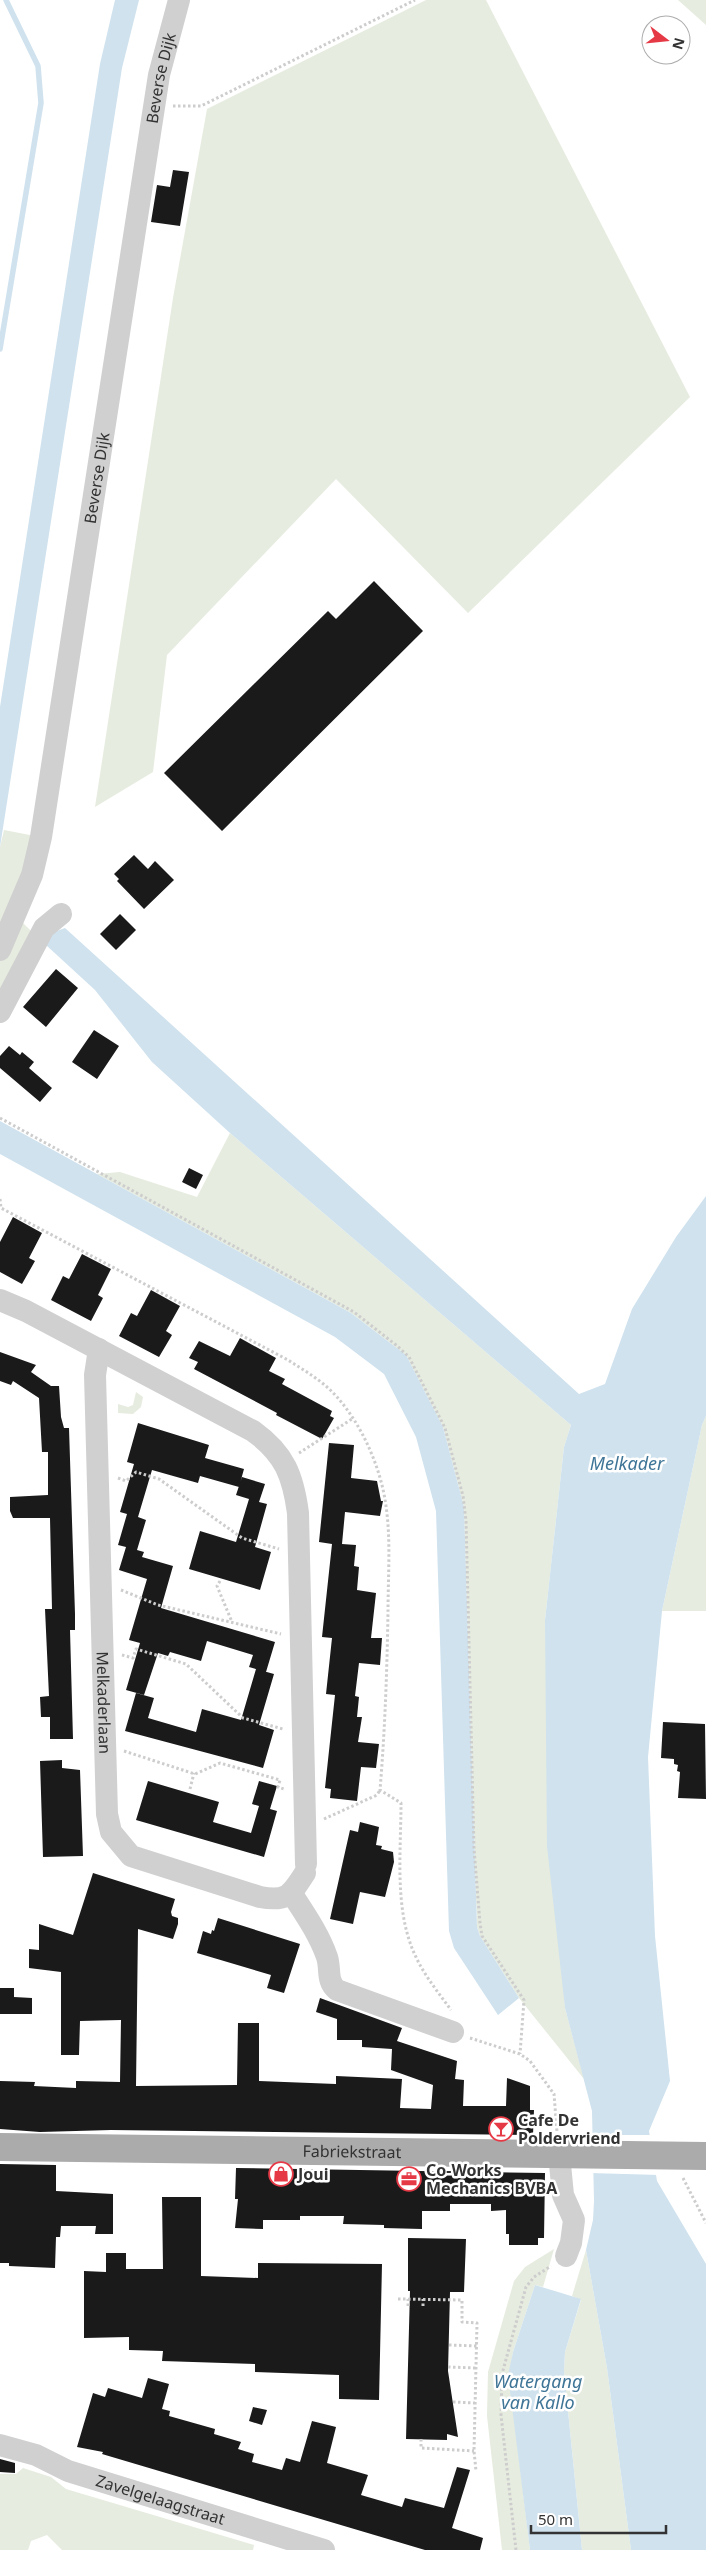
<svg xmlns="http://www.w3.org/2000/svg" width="706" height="2550" viewBox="0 0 706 2550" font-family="'Noto Sans',sans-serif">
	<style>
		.green { fill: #e6ecdf }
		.water { fill: #cfe2ee }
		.pier { fill: #fff }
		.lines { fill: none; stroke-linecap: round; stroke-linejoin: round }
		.stream { stroke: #cfe2ee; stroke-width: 5.5 }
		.building { fill: #1a1a1a }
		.path { stroke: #cdcdcd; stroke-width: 3; stroke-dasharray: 2.5 2.5; stroke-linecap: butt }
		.minor { stroke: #d0d0d0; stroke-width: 22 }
		.major { stroke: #ababab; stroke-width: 28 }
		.labels { text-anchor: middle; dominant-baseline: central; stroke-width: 5; stroke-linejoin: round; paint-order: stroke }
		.street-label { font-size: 16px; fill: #333; stroke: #fff }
		.poi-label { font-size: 16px; font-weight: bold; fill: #333; stroke: #fff; text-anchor: start }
		.water-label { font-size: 18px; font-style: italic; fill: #3f7597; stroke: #fff }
	</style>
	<rect width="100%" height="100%" fill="#fff"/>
	<path class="green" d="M426,0h60l204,397 -222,216 -132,-134 -169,176 -14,117 -58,35 78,-509 34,-189z
		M678,0h28v25z
		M4,830l31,6 -23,76 20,20 -32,65v-150z
		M230,1133l341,292 -7,22 -19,173 20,388 19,71 -65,-81 -39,-62 -3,-9 -13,-420 -21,-80 -37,-72 -55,-42 -254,-139 23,-2 77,25z
		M136,1392l7,5 -2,10 -8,7 -15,-1v-9l10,3 5,-2z
		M706,1416v195h-44l40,-186z
		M554,2249l-11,38 -8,-2 -22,67 -4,23 21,175h-28l-15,-134 1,-44 26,-91 11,-14z
		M586,2250l21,118 24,182h-49l-18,-179 1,-19 16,-52 -9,-4z
		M23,2468l28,9 15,12 188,56 -1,5h-191l-15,-15 -16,6 -3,9h-28v-76h16z"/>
	<path class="water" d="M115,0h24l-17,68 -122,779v-140l100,-643z
		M65,928l514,466 26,-10 27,-75 44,-72 30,-41v220l-4,9 -40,186 -14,146 7,179 15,145 -21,50 8,50 49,83v286h-75l-24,-182 -21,-118 7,-30 1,-19 -2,-90 -27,-103 -18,-162 -2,-226 19,-173 7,-22 -341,-292 -78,-71 -57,-72 -49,-45 5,-12z
		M0,1121l351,192 55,42 37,72 21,80 13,420 3,9 39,62 -21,17 -44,-67 -5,-17 -13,-420 -20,-74 -32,-63 -49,-37 -335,-183z
		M535,2285l46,14 -16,53 -1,19 18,179h-52l-22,-175 5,-23z"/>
	<path class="pier" d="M590,2135h62l7,40 -69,-2z"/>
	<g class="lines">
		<path class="stream" d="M0,349l41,-246 -3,-37 -32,-66"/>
	</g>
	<path class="building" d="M173,170l16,2 -9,54 -29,-4 6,-37 13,2z
		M374,581l49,50 -201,200 -58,-58 164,-162 8,8z
		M134,855l14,14 7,-8 19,19 -30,29 -27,-28 2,-2 -5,-5z
		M120,914l16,16 -20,20 -16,-16z
		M56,969l22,19 -32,39 -23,-20z
		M94,1030l25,16 -22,33 -25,-17z
		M9,1046l11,9 2,-3 12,10 -5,6 23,20 -12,14 -40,-34v-12z
		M189,1168l14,7 -7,14 -14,-7z
		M13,1217l29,16 -13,25 6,3 -13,23 -22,-12v-30z
		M82,1254l29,15 -13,26 5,3 -12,23 -40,-21 12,-24 6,3z
		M151,1290l29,16 -14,25 6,4 -13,22 -40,-21 12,-23 6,3z
		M240,1338l36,20 -7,13 16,8 -3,5 50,27 -2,5 4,2 -12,21 -46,-24 1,-2 -83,-44 4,-7 -9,-4 10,-17 31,15z
		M0,1352l36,13 -5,7 20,14h8l2,31 3,11h5l6,186v16h-5l3,109h-23v-22h-9l-1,-20 9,-1 -4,-87h7l-2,-91h-37l-3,-7v-14l38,-2v-43h-6l-3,-54 -26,-17 -2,4 -11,-4z
		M138,1423l71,22 -4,13 39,11 -5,18 -39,-11 -2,7 -46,-13 -14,47 8,3 -9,30 7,2 -2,5 31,9 -12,42 114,34 -9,30 -17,-5 4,-12 -46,-14 -6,20 -31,-9 -2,4 -10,-3 -14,42 -18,-5 14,-47 -11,-3 18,-61 -28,-9 7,-23 -8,-2 9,-31 -7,-2 14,-48 -7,-2z
		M329,1443l25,2 -3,33 26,3 4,20h2l-3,15 -35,-4 -3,32 14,1 -2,21 5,1 -2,23 19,3 -5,45h11l-2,27 -21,-2 -4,33 4,1 -2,20h5l-4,25 21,2 -3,24 -15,-1 -4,34 -27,-3 1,-9 -6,-1 10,-93 -9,-1 6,-56 -10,-1 10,-93 -13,-2z
		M242,1477l23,7 -6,18 8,2 -12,43 16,5 -11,38 -71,-21 11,-38 36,11 13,-43 -13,-4z
		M256,1669l18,5 -15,51 15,5 -11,38 -138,-37 11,-38 18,5 -6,20 48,14 6,-23 39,11z
		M663,1722l42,2 1,75 -28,-1 2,-26 -3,-1 1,-6 -4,-1v-5l-13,-1z
		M62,1760v8l18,2 3,86 -40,1 -3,-96z
		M148,1781l71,21 -6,20 38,11 8,-27 -7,-2 7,-23 18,5 -7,23 7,2 -13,46 -128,-37z
		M360,1822l19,5 -3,18 6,1 -1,3 12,3 1,10 -9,35 -25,-5 -7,32 -23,-5 20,-89 8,2z
		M93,1873l82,26 -4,13 1,4 6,2v6l-5,15 -35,-10 -2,157 101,-1 1,-62h21v58l77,3v-8l66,3 -2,29 31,1 2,-24 -42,-15 1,-21 -30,-2v-7h-25v-21l-21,-7 4,-14 82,30 -5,13 60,20 -2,18 9,1 -1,26h43l1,-28 23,8v24h4l-1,25 -422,-5 -71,2 -40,-3v-48l35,1 -1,4 42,2v-7l44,1 1,-62 -41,1 -1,34h-18v-83l-32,-4v-19l10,1v-26l34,11z
		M218,1918l82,26 -16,49 -17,-5 4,-13 -74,-22 6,-22 8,3 1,-4 2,1z
		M0,1988h14v9l18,1v16h-32z
		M0,2164l56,1v26l57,3v40h-18l1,-8h-35l-1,11h-4l-1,31 -46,-2v-3h-9z
		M236,2168l309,5 -1,65h-6v7h-29v-11h-3v-24l-15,1v-7h-41v7h-28v18l-38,-1v-3l-41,-1 1,-8h-44v4h-37v9l-28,-1 3,-29h-3z
		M162,2197h39v79l57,2v-15l124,1 -3,136 -40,-1v-24l-84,-3v-8l-93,-3 1,-10 -34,-1v-13l-45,1v-67l22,1v-19h20v16h37z
		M408,2238l58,1 -2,53h-14l-2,79 10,66 -11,-3v6l-41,-1 4,-148h-2z
		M148,2378l21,6 -7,25 8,2 -1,5 46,13 -1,5 27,8 -3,7 16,5 -2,8 30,8 4,-12 14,4 12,-41 24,6 -9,36 41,12 -7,20 41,12 3,-9 39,10 13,-41 13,3 -18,58 31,10 -3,12h-55l-323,-96 1,-2 -26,-5 16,-54 12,4 3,-9 34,10z
		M253,2407l14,3 -5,15 -13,-4z
		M0,2459l15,4v10l-15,-1z"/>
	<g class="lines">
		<path class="path" d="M173,106h28l214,-106
			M0,1118l354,194 42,33 13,12 36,71 18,68 3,25 8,328 6,74 2,13 42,64 -4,54
			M0,1199l1,9 287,152c17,11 35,21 49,37 25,28 44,71 49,109 5,34 2,71 2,106 -1,59 -3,118 -8,178l21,13c0,49 -7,107 14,152 9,20 23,37 36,55
			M299,1453l53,-34
			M118,1478l8,3 10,-9 23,7 83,59 37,11
			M220,1581l-3,5 15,36
			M121,1590l37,15 123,29
			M122,1655l11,3 3,-9 50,15 57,54 40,11
			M124,1751l71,23 25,-11 60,17 -2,7 6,2
			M190,1789l4,-16
			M324,1819l53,-24 3,-5
			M470,2038l50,16 10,7 24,33 3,38
			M683,2178l23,45
			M398,2299l64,1v22l15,1 -3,128 2,20
			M408,2306v-7
			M423,2306v-7
			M449,2345l28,1
			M448,2367l28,1
			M453,2402l22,1
			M421,2439v9l53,3
			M516,2550l-15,-135 1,-41 24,-87 8,-10 17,-11"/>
		<g class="minor">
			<path id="s1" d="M0,950l32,-75 9,-38 118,-762 20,-75"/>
			<path d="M0,1012l44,-84 17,-14"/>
			<path d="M0,1300l26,11 227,120c32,23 40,45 45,82l8,351"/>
			<path id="s2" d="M99,1349l-4,26 12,439 4,18 20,24 129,41c27,5 31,-2 45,-24"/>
			<path d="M292,1894c13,20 27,40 35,63 4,12 -1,24 10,33l116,42"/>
			<path d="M559,2154l4,41 11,25 -3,23 -5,13"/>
			<path id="s3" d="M0,2445l36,10 32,16 256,79"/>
		</g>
		<path class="major" id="s4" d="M0,2147l706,9"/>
	</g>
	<defs>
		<g id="bar-ring" transform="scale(1.25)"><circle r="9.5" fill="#fff" stroke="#e63946" stroke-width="1.5"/><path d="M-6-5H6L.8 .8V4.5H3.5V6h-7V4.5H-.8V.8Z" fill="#e63946"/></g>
		<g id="shop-ring" transform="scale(1.25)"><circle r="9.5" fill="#fff" stroke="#e63946" stroke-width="1.5"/><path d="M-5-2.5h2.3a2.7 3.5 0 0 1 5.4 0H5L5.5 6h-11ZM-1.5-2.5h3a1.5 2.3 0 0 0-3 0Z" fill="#e63946"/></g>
		<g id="office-ring" transform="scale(1.25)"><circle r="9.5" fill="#fff" stroke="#e63946" stroke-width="1.5"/><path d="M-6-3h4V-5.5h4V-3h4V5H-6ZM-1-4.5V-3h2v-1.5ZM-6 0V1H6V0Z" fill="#e63946"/></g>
	</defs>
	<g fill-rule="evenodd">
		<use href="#bar-ring" x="501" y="2129"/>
		<use href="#shop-ring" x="281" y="2174"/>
		<use href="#office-ring" x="409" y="2179"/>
	</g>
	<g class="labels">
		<g class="street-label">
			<text stroke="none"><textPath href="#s1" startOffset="889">Beverse Dijk</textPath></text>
			<text stroke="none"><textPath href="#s1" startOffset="484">Beverse Dijk</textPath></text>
			<text stroke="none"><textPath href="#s2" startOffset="354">Melkaderlaan</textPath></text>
			<text stroke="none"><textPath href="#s4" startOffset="352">Fabriekstraat</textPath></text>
			<text stroke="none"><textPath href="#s3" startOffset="170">Zavelgelaagstraat</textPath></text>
		</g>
		<g class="poi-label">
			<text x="518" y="2120">Cafe De<tspan x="518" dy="18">Poldervriend</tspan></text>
			<text x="426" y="2170">Co-Works<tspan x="426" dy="18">Mechanics BVBA</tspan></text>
			<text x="298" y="2174">Joui</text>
		</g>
		<g class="water-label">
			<text x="627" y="1463">Melkader</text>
			<text x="538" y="2381">Watergang<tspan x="538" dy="21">van Kallo</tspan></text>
		</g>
	</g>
	<g transform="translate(666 40) rotate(106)"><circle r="24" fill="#ffffff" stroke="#adadad"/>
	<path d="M0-4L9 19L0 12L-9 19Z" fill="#e63946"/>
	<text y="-8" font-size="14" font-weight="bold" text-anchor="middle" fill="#333333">N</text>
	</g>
	<path d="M531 2525v8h135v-8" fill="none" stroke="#333333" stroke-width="2.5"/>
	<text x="538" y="2525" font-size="15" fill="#333333" stroke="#ffffff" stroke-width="4" paint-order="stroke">50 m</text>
</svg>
